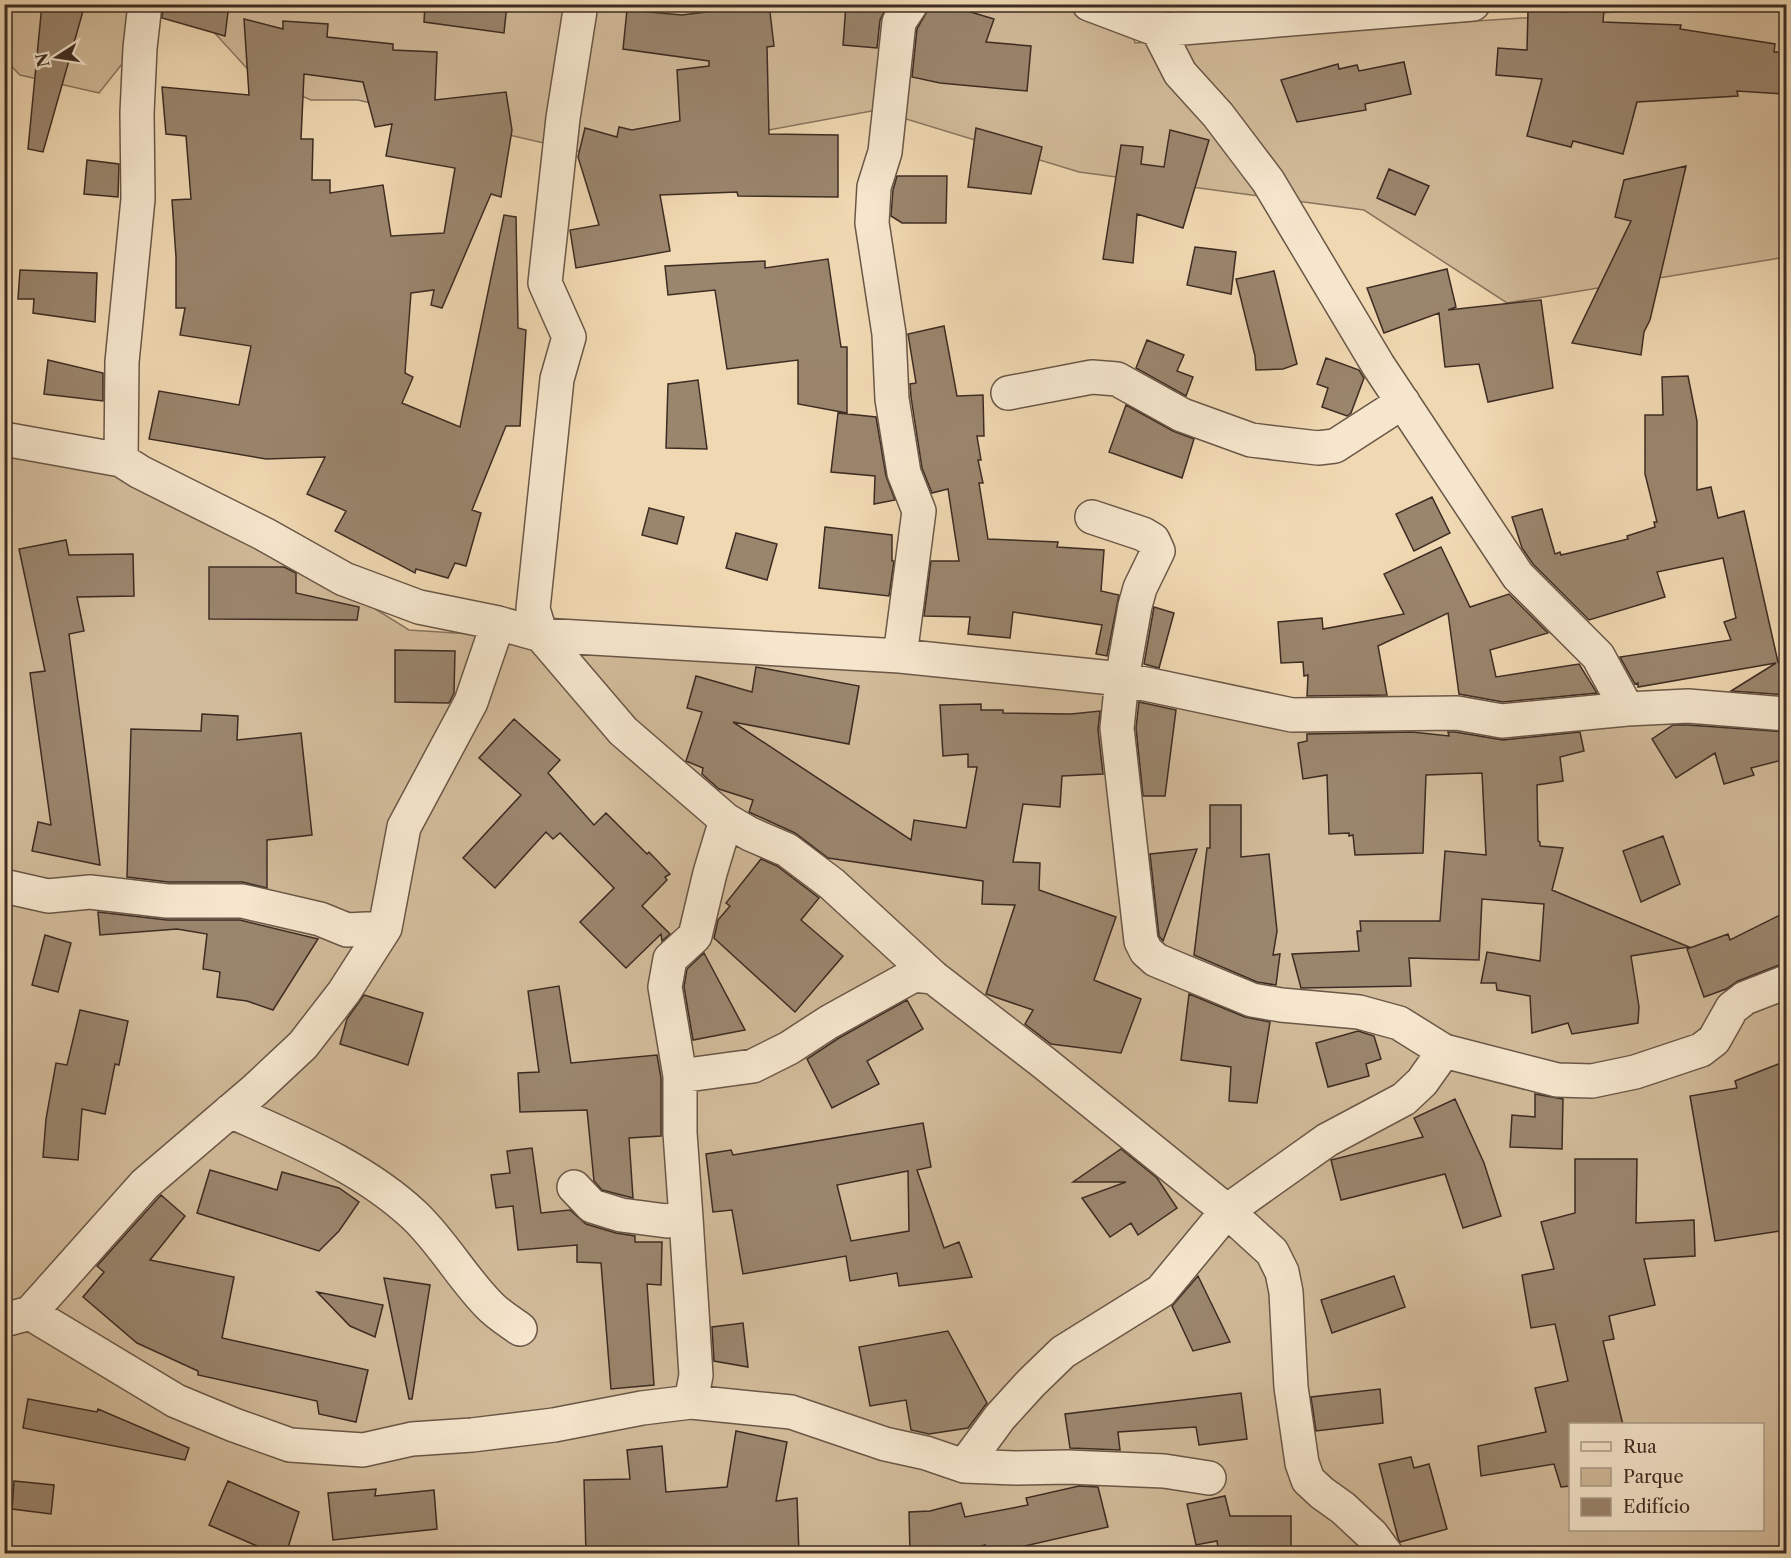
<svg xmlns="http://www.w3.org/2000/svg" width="1791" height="1558" viewBox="0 0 1791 1558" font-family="'Libre Caslon Text',serif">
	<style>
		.green { fill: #d2bb9a; stroke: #88745e; stroke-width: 1.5; fill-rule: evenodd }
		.building { fill: #9a856d; stroke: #3d2c23; stroke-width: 1.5; fill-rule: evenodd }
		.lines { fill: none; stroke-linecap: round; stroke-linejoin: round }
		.street-casing { stroke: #6a5747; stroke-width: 36 }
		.street { stroke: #f5e6cd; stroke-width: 33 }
	</style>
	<rect width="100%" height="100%" fill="#f0d8b2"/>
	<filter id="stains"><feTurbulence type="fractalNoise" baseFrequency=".00333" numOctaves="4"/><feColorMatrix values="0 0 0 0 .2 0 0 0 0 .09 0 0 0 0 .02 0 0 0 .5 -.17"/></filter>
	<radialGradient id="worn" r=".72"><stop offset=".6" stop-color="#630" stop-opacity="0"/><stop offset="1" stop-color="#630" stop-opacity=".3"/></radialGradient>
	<path class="green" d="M1124,4l11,39 497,-32 76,-6h78v252l-279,46 -143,-93 -285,-38 -202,-62 -264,49 -255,-59h-47l-58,-25 -64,-70z
		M4,5h165l-70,88 -79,-18 -15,-15z
		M5,447l109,24 234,121 61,38 169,11 598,58 493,18 117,11v825l-1781,1zM1570,1424h192v106h-192z"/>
	<path class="building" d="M42,4h43l-42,148 -15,-3z
		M163,4h66l-4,32 -63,-18z
		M425,4h82l-3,29 -80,-11z
		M769,4l5,42 -7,1 2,87 69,1v62l-100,-1 -1,-4 -77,3 10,56 -94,17 -6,-38 29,-5 -21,-68 7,-29 32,9 2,-10 13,3 48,-9 -3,-51 32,-4v-5l-86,-12 4,-39 55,5z
		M846,4h36v6h3l-5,10 -3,28 -34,-3z
		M954,7l40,12 -8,23 45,4 -4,45 -87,-8 -28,-6 5,-48 12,-21z
		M1566,7l38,3 -1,12 78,3 -1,4 95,15 -1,8h12v42l-49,-3 1,5 -101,6 -14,52 -50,-13 -2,6 -44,-11 15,-57 -46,-4 2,-27 29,2 1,-40 38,2z
		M244,19l39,10v-8l45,3 -1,13 66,7v6l44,2 -2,48 71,-8 6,38 -11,67 -10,-3 -49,114 -11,-3 3,-15 -23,3 -6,80 8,4 -11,26 58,24 44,-212 12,2 2,111 8,2 -6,96h-14l-34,84 9,3 -15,53 -11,-3 -7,15 -32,-9 -1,4 -80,-42 11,-20 -39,-17 18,-37 -59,2 -117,-20 10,-48 80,14 12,-59 -71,-11 5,-27h-9v-51l-4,-57 19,-1 -5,-63 -20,-2 -4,-47 87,8zM304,74l59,8 12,45 17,-3 -6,32 69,12 -11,65 -53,3 -8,-51 -53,8v-13h-18l1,-41h-12z
		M1404,62l7,32 -46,10 1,6 -69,12 -16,-42 57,-16 1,5 18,-4 2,6z
		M976,128l66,19 -11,47 -63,-7z
		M1170,130l39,10 -26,88 -46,-14 -4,49 -30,-4 18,-114 22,2 -2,17 23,3z
		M87,160l32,4 -1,33 -34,-3z
		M1686,166l-36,154 -6,12 -3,23 -69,-12 59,-122 -16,-4 9,-37z
		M1389,169l40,17 -14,29 -38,-17z
		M897,176h50l-1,47h-44l-11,-7 2,-26z
		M1195,247l41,5 -5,42 -44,-9z
		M828,259l13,88h6v66l-49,-9v-44l-71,9 -12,-79 -47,5 -3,-29 100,-5v7z
		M1447,269l9,38 -8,3 93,-10 12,88 -65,14 -9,-38 -34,3 -6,-54 -55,20 -17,-45z
		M20,270l77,3 -2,49 -62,-9 1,-14h-16z
		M1274,271l23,93 -14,5 -27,1 -1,-14 -19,-77z
		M944,326l13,70 26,-1 1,41h-7l4,24h-3l5,23h-4l9,56 70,3 -1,5 47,3 -3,41 18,4 -12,61 -11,-2 6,-29 -89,-13 -3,26 -42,-4 2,-17 -46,-1 7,-55h28l-11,-72 -16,4 -10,-25 -11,-71 -1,-13 6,-1 -8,-49z
		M1147,340l37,15 -7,16 16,6 -7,19 -50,-28z
		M1326,358l33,12 5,8 -13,35 -4,3 -25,-9 6,-19 -11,-4z
		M48,360l55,13v28l-59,-7z
		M1688,376l9,45v69l14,-3 7,31 26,-7 34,151 8,-5v38l-55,-4 45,-28 -138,24v-4l-3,1 -15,-27 111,-17 -7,-18 12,-4 -13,-60 -66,14 8,25 -76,23 -56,-56 -11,-16 -10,-31 30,-8 13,45 5,-2 1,3 67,-16 -1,-3 28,-9 -1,-5h3l-12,-48v-59h18l-1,-38z
		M698,380l9,69 -41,-1 2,-64z
		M1126,405l47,26 21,8 -12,39 -73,-26z
		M838,413l38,4 10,59 9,24 -21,4 1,-28 -44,-4z
		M1432,497l18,36 -36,18 -18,-37z
		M649,508l35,9 -7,27 -35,-9z
		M825,527l67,8v26h2l-5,35 -70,-8z
		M736,533l41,11 -10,36 -41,-12z
		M66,540l3,15 64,-1 1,42 -57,1 7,34 -15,3 31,231 -68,-14 6,-29 13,3 -21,-152 15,-2 -26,-122z
		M1441,547l29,60 39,-13 39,39 -58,17 6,27 83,-13 18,29 -94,9 -44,-8 -11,-81 -70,33 9,49 -80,1 1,-21 -4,1 -1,-14 -22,1 -3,-41 44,-4 1,11 81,-15 -20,-40z
		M209,567h75l12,6v20l63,14 -2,13 -148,-1z
		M1154,607l20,6 -15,55 -15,-4z
		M395,650l60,1 -1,42 -5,10 -54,-1z
		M756,667l103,19 -10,58 -116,-22 178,118 3,-20 52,8 11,-61h-9v-13l-25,2 -3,-51 41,-1v6h22v3l68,1 29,-3 -2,19 5,44 -41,2 -2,31 -37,-3 -10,58 27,1 -1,27 77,27 -22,63 47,19 -20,54 -70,-9 -26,-20 8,-14 -47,-16 29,-89 -33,-1 1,-23 -155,-23 -33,-25 -46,-21 4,-12 -34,-11 -17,-15 1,-6 -17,-7 16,-49 -15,-4 9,-32 56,16z
		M1139,702l37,8 -11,86h-22l-7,-68z
		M202,714l36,2 -1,24 64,-7 11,102 -45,5v48l-25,-6h-74l-41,-5 4,-148 70,2z
		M514,719l46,41 -12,13 46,52 12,-12 41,41 2,-2 21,22 -5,3 2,3 -25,26 28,28 -8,7 -1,-7 -35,34 -46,-46 34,-34 -54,-55 -7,6 -7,-7 -51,56 -32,-30 58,-63 -42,-37z
		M1673,725h15l98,7v27l-35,9 3,7 -30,9 -9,-31 -39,25 -24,-39z
		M1412,732l37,4 -1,-4h7l48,8 77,-8 4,19 -24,6 3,24 -26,4 1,56 2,1v4l23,2 -11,42 137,57 -58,9 8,51 -1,16 -66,11 -4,-11 -36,10 -2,-37 -33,-6 -1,-7h-15l6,-31 53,9 4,-57 -62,-5 -3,61 -70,-2 2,28 -110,2 -9,-34 67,-3 -2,-20h4l-1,-10h80l5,-70 41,4 -4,-82 -56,2 -3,78 -68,2 -2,-20 -4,1v-3l-20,1 -2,-59 -24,4 -5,-36 9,-2v-7z
		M1210,805h31v52l28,-3 8,77 -4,24 7,-1 -4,31 -19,-3 -63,-27 13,-107h3z
		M1663,836l17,48 -39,18 -18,-51z
		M1197,849l-34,92 -4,-5 -9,-82z
		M761,859l16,7 42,32 -18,22 42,36 -48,56 -81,-74 4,-18 12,-14 -4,-3z
		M98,912l69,8h73l78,19 -45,71 -26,-9 -30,-4 3,-25 -17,-3 4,-35 -30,-5 -77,6z
		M1786,912v52l-7,1 -41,16 -12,8 -22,8 -17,-48 41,-15 2,6z
		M45,935l26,8 -13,49 -26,-7z
		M704,953l41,77 -52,10 -9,-53 3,-18z
		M559,986l12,77 86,-8 4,23v58l-32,2 4,60 -31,-8 -8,-9 -7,-71 -67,2 -2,-39 21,-1 -11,-81z
		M1189,994l56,23 25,5 -13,81 -28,-2 2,-34 -50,-7z
		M364,995l59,18 -15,52 -68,-21 7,-25z
		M907,1000l16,29 -56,32 12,23 -47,24 -25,-49 32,-21z
		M80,1010l48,11 -9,44 -4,-1 -10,50 -23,-5 -4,51 -35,-3 3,-38 10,-56 11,2z
		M1358,1031l16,5 7,23 -15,5 3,12 -41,11 -12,-44z
		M1786,1061v169l-71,11 -25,-145 47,-8 -2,-7z
		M1535,1094l28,5 -1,50 -52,-2 2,-32 23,2z
		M1455,1099l29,64 17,53 -38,12 -18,-54 -104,26 -10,-40 92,-23 -9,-19z
		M923,1123l8,44 -14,3 27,78 15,-6 13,35 -73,9 -2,-13 -47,8 -4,-25 -103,18 -11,-64 -19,2 -7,-58 25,-4 2,5zM908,1171l1,60 -58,10 -14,-56z
		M532,1148l9,65 29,-3 16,14 30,9 19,3v6h27l-1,43 -14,-1 7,101 -43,4 -10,-126 -24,-1v-17l-59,5 -5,-44 -17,2 -5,-33 19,-2 -3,-22z
		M1121,1149l36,29 20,30 -39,27 -7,-12 -21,14 -28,-39 44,-16h-53z
		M1575,1159h62l-1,64 58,-3 1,36 -51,3 11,46 -46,11 5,23 -11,2 20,84h-53v61l-9,1 -7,-23 -73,12 -3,-30 68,-14 -11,-44 33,-7 -13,-57 -24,4 -9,-53 32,-6 -13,-47 34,-9z
		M210,1170l67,20 5,-18 57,16 20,14 -20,29 -20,20 -122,-38z
		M161,1195l24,21 -35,44 84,17 -12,61 146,32 -12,52 -37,-8 -2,-13 -119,-26v-4l-61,-28 -54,-46 21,-25 -7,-6z
		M1198,1276l32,66 -37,9 -21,-45z
		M1394,1276l11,31 -73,26 -11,-33z
		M384,1278l46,7 -18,114h-3z
		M317,1292l66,13 -8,32 -25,-11z
		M743,1323l5,44 -34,-6 -2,-34z
		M948,1331l39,72 -19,25 -39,6 -18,-4 -5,-30 -36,6 -11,-59z
		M1380,1389l3,34 -67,8 -5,-34z
		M1241,1393l6,46 -48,6 -3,-18 -78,5 2,18 -50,-2 -5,-34z
		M28,1399l69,13 1,-3 91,39 -4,12 -162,-32z
		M736,1431l51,11 -11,59 21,-3 2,56h-213l-2,-74 46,-1 -3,-29 35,-4 4,46 61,-5z
		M1411,1457l3,11 15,-4 18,65 -47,13 -2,-4 -19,-74z
		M14,1481l40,4 -3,29 -39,-5z
		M228,1481l71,31 -13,42h-31l2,-8 -48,-21z
		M1079,1486l19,1 10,40 -118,27 -5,-9 -30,9h-45l-1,-42 21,-1 31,-8 4,14 63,-12 -2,-7z
		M376,1489l-1,7 59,-6 3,39 -104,11 -5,-47z
		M1225,1496l5,20h61v38h-72l-2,-13 -21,4 -9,-41z"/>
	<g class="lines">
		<g class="street-casing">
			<path id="street" d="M581,4l-18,114 -18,165 24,54 -12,42 -24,230 8,26 82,96 103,89 24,14 37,16 45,34 101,93 110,85 184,149 -66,80 -98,61 -32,31 -31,34 -36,49
				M1089,4l69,26 315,-26
				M1142,4l16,26 22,43 38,42 50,66 110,184 140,211 80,80 29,53
				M1008,393l84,-16 25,2 65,36 69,25 67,8 17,-2 68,-44
				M4,439l117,21 19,12 124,62 80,45 75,28 79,16 43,12 359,21 222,23 170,36 165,-2 45,8 125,-12 61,-3 98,8
				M121,460l1,-98 16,-163 -1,-86 3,-65 5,-44
				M1092,517l51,17 10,6 5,11 -18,37 -5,18 -13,73 -5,49 24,213 5,10 10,9 96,40 29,5 78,7 40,11 45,28 113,29 35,1 43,-9 66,-22 13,-10 18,-32 13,-10 41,-16
				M900,656l19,-145 -15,-38 -12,-74 -3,-65 -17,-111 2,-36 11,-35 14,-130 12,-18
				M4,886l44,10 42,-4 77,9h75l78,18 27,11 38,-2
				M680,1076l73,-10 36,-18 40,-26 85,-47 19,2
				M230,1111c65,29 133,56 185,105 28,27 46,60 73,88 9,10 21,17 32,25
				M574,1187l18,19 29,9 46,6 19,-3 10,157 -5,27
				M686,1218l-6,-85v-57l-15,-89 5,-28 25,-23 15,-63 16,-53
				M30,1313l146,88 58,24 56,20 73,5 49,-11 60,-4 82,-10 88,-17 49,-6 100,10 94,32 41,9 38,13 51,2 53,-1 96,4 45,7
				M4,1320l26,-7 115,-129 110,-94 48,-45 41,-53 41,-64 19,-101 67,-125 27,-79
				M1386,1554l-14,-19 -29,-27 -21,-15 -14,-13 -6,-17 -11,-76 -5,-95 -4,-20 -10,-20 -45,-41 100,-71 77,-41 18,-17 22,-31"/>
		</g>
		<use href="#street" class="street"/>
	</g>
	<rect width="1791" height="1558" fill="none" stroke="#f0d8b2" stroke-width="24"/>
	<rect x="6" y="6" width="1779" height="1546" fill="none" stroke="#3d2c23" stroke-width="3"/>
	<rect x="12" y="12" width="1767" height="1534" fill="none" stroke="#3d2c23" stroke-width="1.5"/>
	<rect x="1569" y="1423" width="195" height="108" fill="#f5e6cd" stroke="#ab9c89" stroke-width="1.5"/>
	<rect x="1581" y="1442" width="30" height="9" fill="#f5e6cd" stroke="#ab9c89" stroke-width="1.5"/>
	<text x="1623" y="1453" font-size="18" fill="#3d2c23">Rua</text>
	<rect x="1581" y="1468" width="30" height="18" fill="#d2bb9a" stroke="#ab9c89" stroke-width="1.5"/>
	<text x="1623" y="1483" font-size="18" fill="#3d2c23">Parque</text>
	<rect x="1581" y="1498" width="30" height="18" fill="#9a856d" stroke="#ab9c89" stroke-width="1.5"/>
	<text x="1623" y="1513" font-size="18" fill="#3d2c23">Edifício</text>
	<g transform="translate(57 57) rotate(258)" stroke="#f5e6cd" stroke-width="4.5" paint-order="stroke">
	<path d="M0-4.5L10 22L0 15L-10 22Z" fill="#3d2c23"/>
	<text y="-9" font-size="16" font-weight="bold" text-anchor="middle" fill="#3d2c23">N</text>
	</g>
	<rect width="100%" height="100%" filter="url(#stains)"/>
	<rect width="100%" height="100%" fill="url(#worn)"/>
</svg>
